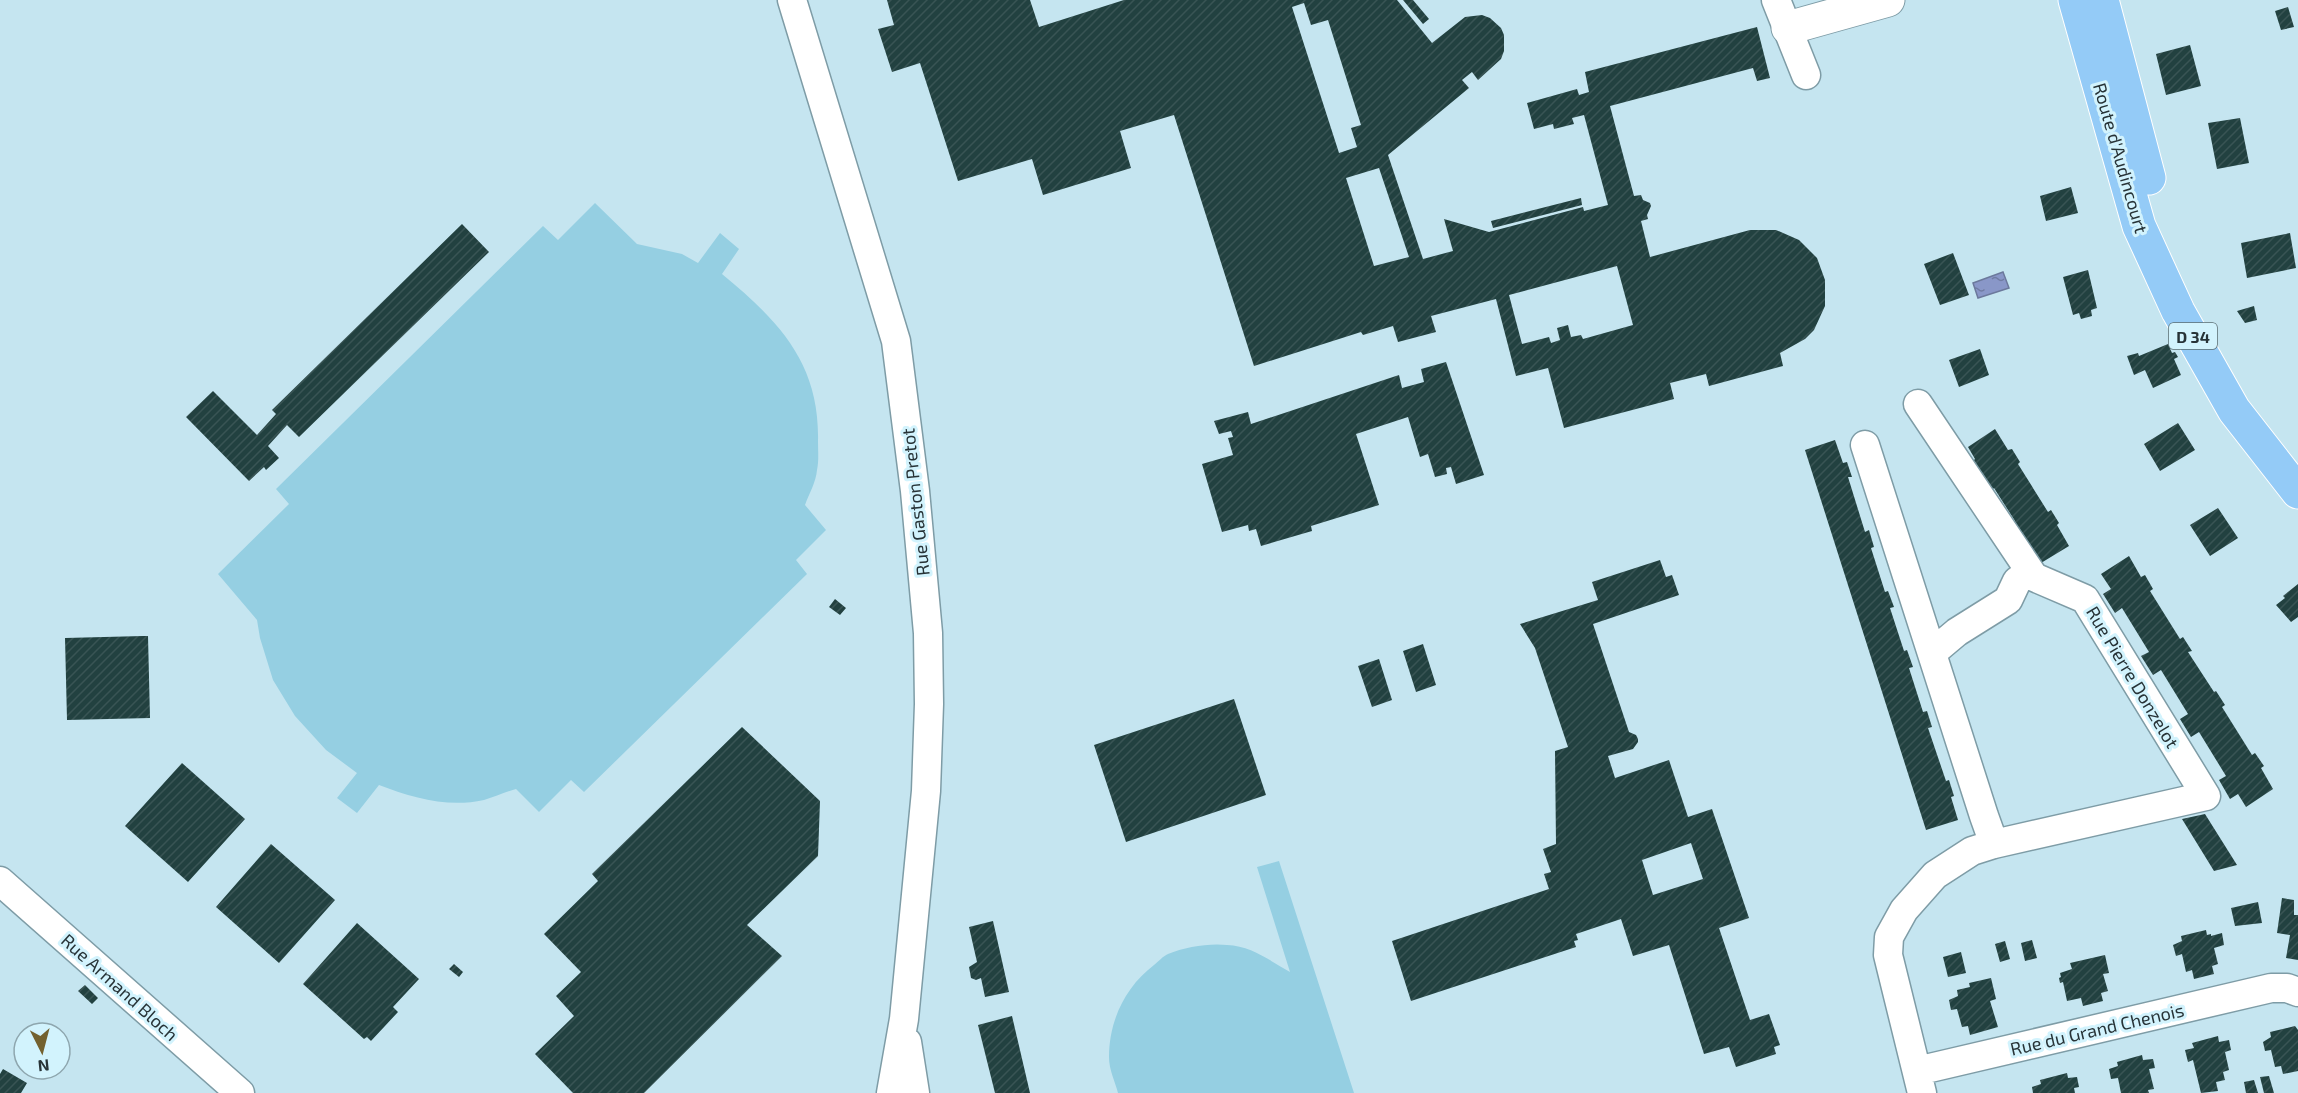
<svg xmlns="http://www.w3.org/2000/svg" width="2298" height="1093" viewBox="0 0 2298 1093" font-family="'Exo 2',sans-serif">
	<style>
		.park { fill: #95cfe2 }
		.water { fill: url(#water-ripples); stroke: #6c799c; stroke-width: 1.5 }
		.building { fill: url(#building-hatch); fill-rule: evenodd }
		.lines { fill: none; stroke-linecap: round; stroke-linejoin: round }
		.street-casing { stroke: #7e9ca6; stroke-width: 31 }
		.secondary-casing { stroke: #7e9ca6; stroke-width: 35 }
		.primary-casing { stroke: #fff; stroke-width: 35 }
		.street { stroke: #fff; stroke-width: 28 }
		.secondary { stroke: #fff; stroke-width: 33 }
		.primary { stroke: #94cbf7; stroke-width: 33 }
		.labels { text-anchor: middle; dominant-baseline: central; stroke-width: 6; stroke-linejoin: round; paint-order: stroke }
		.shield { fill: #d2f3fd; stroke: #5a6d72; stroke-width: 1.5 }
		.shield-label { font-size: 16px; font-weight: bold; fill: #273337 }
		.street-label { font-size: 18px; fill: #273337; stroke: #d2f3fd }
	</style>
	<defs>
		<pattern id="water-ripples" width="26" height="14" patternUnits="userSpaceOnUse" patternTransform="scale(1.5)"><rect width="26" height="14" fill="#8997c8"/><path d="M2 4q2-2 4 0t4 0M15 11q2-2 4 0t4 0" fill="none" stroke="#707ca3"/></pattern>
		<pattern id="building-hatch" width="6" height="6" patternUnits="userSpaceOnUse" patternTransform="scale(1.5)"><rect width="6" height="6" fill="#224140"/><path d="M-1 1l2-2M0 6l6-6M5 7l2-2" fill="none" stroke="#395454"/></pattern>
	</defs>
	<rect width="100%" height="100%" fill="#c5e5f0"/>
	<path class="park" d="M595,203l42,41 45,10 16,9 22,-30 19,16 -17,25c57,47 98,89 96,168 0,9 1,19 -1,28 -1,12 -8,24 -12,35l21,25 -30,30 11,14 -223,218 -13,-12 -32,32 -23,-23c-11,3 -21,8 -32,11 -36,8 -71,-2 -105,-15l-22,28 -20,-15 20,-25 -31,-23 -31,-34 -22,-36 -13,-42 -3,-18 -39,-46 71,-70 -13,-15 267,-263 15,14z
		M1279,861l75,232h-236c-3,-12 -9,-23 -9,-36 0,-36 16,-70 45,-92 4,-3 9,-9 14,-11 17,-7 41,-11 59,-9 25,1 43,16 63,27l-33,-105z"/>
	<path class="water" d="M2003,272l6,16 -31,10 -5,-15z"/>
	<path class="building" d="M887,0h143l9,27 85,-27h273l35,43 33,-26 17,-2 8,3 11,10 3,7v16l-3,8 -23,21 -6,-8 -10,8 7,8 -81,67 35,104 30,-8 -9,-32 45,13 94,-25 1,4 24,-6 -24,-90 -12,3 2,6 -20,5 -1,-5 -19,5 -7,-26 50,-14 2,6 10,-3 -4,-20 172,-45 13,51 -13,3 -4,-13 -143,38 24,90 7,-1 2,5 7,3 1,3 -4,9 1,4 -7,2 9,36 100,-27h26l23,10 18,18 8,22v26l-11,24 -9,9 -25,14 3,13 -74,20 -3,-12 -36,9 4,16 -110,29 -16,-60 -32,8 -20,-77 -65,17 5,16 -38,10 -5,-16 -30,9 -2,-3 -107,34 -80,-251 -54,16 11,37 -88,27 -11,-36 -74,22 -38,-118 -28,9 -14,-43 16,-4zM1304,3l7,22 17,-5 33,105 -10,3 6,19 -18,6 -47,-146zM1379,168l30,89 -35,9 -28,-88zM1617,266l16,59 -50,14 -2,-4 -10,2 -3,-12 -11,3 3,12 -9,3 -2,-6 -27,7 -13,-49z
		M1403,0h10l16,19 -6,5z
		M2288,7l6,20 -13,3 -6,-19z
		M2190,45l11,41 -35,9 -10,-41z
		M2240,118l9,45 -32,6 -9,-46z
		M2071,187l7,26 -32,8 -6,-25z
		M1581,198l1,7 -89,23 -2,-7z
		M462,224l27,28 -190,185 -12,-12 -19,21 11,12 -13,12 -2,-3 -15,14 -63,-64 27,-26 44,44 19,-21 -4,-4z
		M2290,233l6,35 -49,10 -6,-35z
		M1953,253l16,42 -29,10 -16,-41z
		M2088,270l9,38 -6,2 1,6 -11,3 -2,-6 -6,2 -10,-38z
		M2254,306l3,14 -12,3 -8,-12z
		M2168,344l4,9 3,-1 3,5 -4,2 7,16 -28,13 -8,-18 -11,5 -7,-19 11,-3 1,3z
		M1980,349l9,26 -30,12 -10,-27z
		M1446,362l38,113 -28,9 -5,-17 -5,1 1,6 -12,3 -7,-23 -8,3 -12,-40 -52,17 23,71 -68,21 1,5 -51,15 -5,-17 -7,2 -1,-6 -26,7 -20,-68 31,-9 -5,-17 5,-1 -2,-6 -12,3 -5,-13 34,-9 3,12 148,-49 3,13 22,-6 -3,-13z
		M2178,423l17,27 -35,21 -16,-27z
		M1995,429l13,21 4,-1 8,13 -2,2 30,48 3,-2 8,13 -2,2 12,21 -28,17 -28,-40 2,-2 -21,-33 -2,2 -19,-29 2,-2 -7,-12z
		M1835,440l8,23 4,-1 5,15h-4l17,55 4,-2 5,17 -3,1 14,44 3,-1 6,16 -4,1 14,43 3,-1 6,17 -4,1 14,44 4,-1 5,16 -4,1 18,53 3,-1 5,16 -3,1 7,23 -32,10 -121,-380z
		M2218,508l20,30 -28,18 -20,-31z
		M2129,556l12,21 4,-2 8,14 -3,2 30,48 3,-2 9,14 -4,1 26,40 2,-1 9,14 -3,2 30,48 3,-2 9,13 -3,2 12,21 -27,18 -8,-13 -8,5 -11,-19 7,-4 -27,-44 -8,5 -11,-18 8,-5 -27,-44 -8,5 -12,-19 8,-4 -27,-44 -7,5 -12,-19 8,-5 -10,-15z
		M1660,560l6,17 6,-2 7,20 -86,29 36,108 7,3 2,4v3l-5,7 -25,7 7,22 54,-18 19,57 24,-8 37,109 -30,10 31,92 19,-6 11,31 -6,2 2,7 -40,13 -7,-20 -25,7 -35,-109 -36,11 -12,-37 -45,15 2,6 -4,1 2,6 -165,54 -19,-60 157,-52 -5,-15 7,-2 -8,-23 13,-5 -1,-93 13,-4 -33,-99 -15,-24 78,-24 -6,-18zM1691,843l12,36 -50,16 -11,-35z
		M2298,584v33l-7,5 -15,-17 9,-7 -2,-2z
		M835,599l11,9 -6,7 -11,-8z
		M143,636h5l2,82 -83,2 -2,-82z
		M1423,644l13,41 -20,7 -13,-41z
		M1379,659l13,41 -20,7 -14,-41z
		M1234,699l32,96 -140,47 -32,-97z
		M742,727l78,74 -2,55 -71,69 35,31 -138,137h-71l-38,-39 39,-38 -18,-20 25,-24 -37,-38 54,-53 -6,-7z
		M182,763l63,56 -57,63 -63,-56z
		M2205,814l32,51 -23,6 -32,-52z
		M271,844l64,56 -56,63 -63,-56z
		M2282,898l12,2v15h4v45l-12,-2 4,-23 -13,-2z
		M2258,902l4,21 -27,3 -4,-18z
		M993,921l16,71 -24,5 -4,-19 -5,2 -5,-2 -2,-11 8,-5 -8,-35z
		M357,923l62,56 -26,28 5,5 -27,29 -4,-4 -3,2 -61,-55z
		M2206,930l1,5 4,-1v2l11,-3 2,12 -10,3 4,16 -6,2 2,8 -20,5 -2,-9 -6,2 -4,-18 -6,2 -3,-11 9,-4 -1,-5z
		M2032,940l5,18 -12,3 -4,-18z
		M2005,941l5,18 -10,3 -5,-18z
		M1961,952l5,21 -18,4 -5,-20z
		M2105,955l4,18 -6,1 5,17 -7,2 2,8 -20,5 -2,-8 -14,3 -4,-19 -3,1 -1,-5 2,-1 -1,-4 12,-4 -2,-6z
		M454,964l9,8 -4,5 -10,-8z
		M1991,978l5,21 -6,2 8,26 -28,8 -2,-9 -6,1 -5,-18 -6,1 -2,-10 9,-4 -1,-6 13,-3 -1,-4z
		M85,985l13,13 -6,6 -14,-13z
		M1012,1016l18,77h-35l-17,-68z
		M2295,1026l3,4v41l-15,3 -2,-8 -6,1 -4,-17 -6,1 -2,-9 8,-5 -1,-5z
		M2218,1036l1,6 10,-2 2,10 -6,2 4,18 -6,2 2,8 -9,2 2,9 -17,2 -8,-33 -5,2 -3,-12 9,-2 -2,-5z
		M2142,1055l1,5 10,-1 2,9 -6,1 5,20 -6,1 1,3h-28l-3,-15 -7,1 -2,-10 9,-3 -1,-4z
		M3,1069l24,14 -6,10h-21v-19z
		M2067,1073l1,5 9,-1 2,10 -5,1 1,5h-42l-1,-6 9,-3 -1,-4z
		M2269,1076l5,17h-10l-4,-16z
		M2254,1080l4,13h-12l-2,-11z"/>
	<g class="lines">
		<g class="street-casing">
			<path id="street" d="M792,0l104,341 19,150 13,142 1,71 -3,87 -22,228 -13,74
				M1776,0l30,75
				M1918,404l116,173 51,22 121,197 -212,48 -22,7 -37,24 -31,35 -15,27 -1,18 34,138
				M1865,445l119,371 10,28
				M1932,653l25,-21 51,-32 9,-19 13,-10
				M0,881l240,212
				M907,1042l8,51
				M1917,1071l354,-83h16l11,4"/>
		</g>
		<g class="secondary-casing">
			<path id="secondary" d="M1788,28l100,-28"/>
		</g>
		<g class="primary-casing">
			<path id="primary" d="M2075,0l64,226 39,85 56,99 64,82
				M2102,0l47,178"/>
		</g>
		<use href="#street" class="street"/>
		<use href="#secondary" class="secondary"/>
		<use href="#primary" class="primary"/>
	</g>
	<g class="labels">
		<rect class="shield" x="2169" y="323" width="48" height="26" rx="4.5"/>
		<g class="shield-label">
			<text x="2193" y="336">D 34</text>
		</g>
		<g class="street-label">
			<text transform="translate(2121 158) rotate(74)">Route d'Audincourt</text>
			<text transform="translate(915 502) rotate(-96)">Rue Gaston Pretot</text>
			<text transform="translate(2133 677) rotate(59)">Rue Pierre Donzelot</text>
			<text transform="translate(120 987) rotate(42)">Rue Armand Bloch</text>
			<text transform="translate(2097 1029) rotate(-13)">Rue du Grand Chenois</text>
		</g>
	</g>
	<g transform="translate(42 1051) rotate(174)"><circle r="28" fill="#d2f3fd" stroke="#8ea6ae" stroke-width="1.5"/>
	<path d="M0-4.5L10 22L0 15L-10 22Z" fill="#73612f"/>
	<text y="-9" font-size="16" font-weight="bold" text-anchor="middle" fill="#273337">N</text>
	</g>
</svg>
